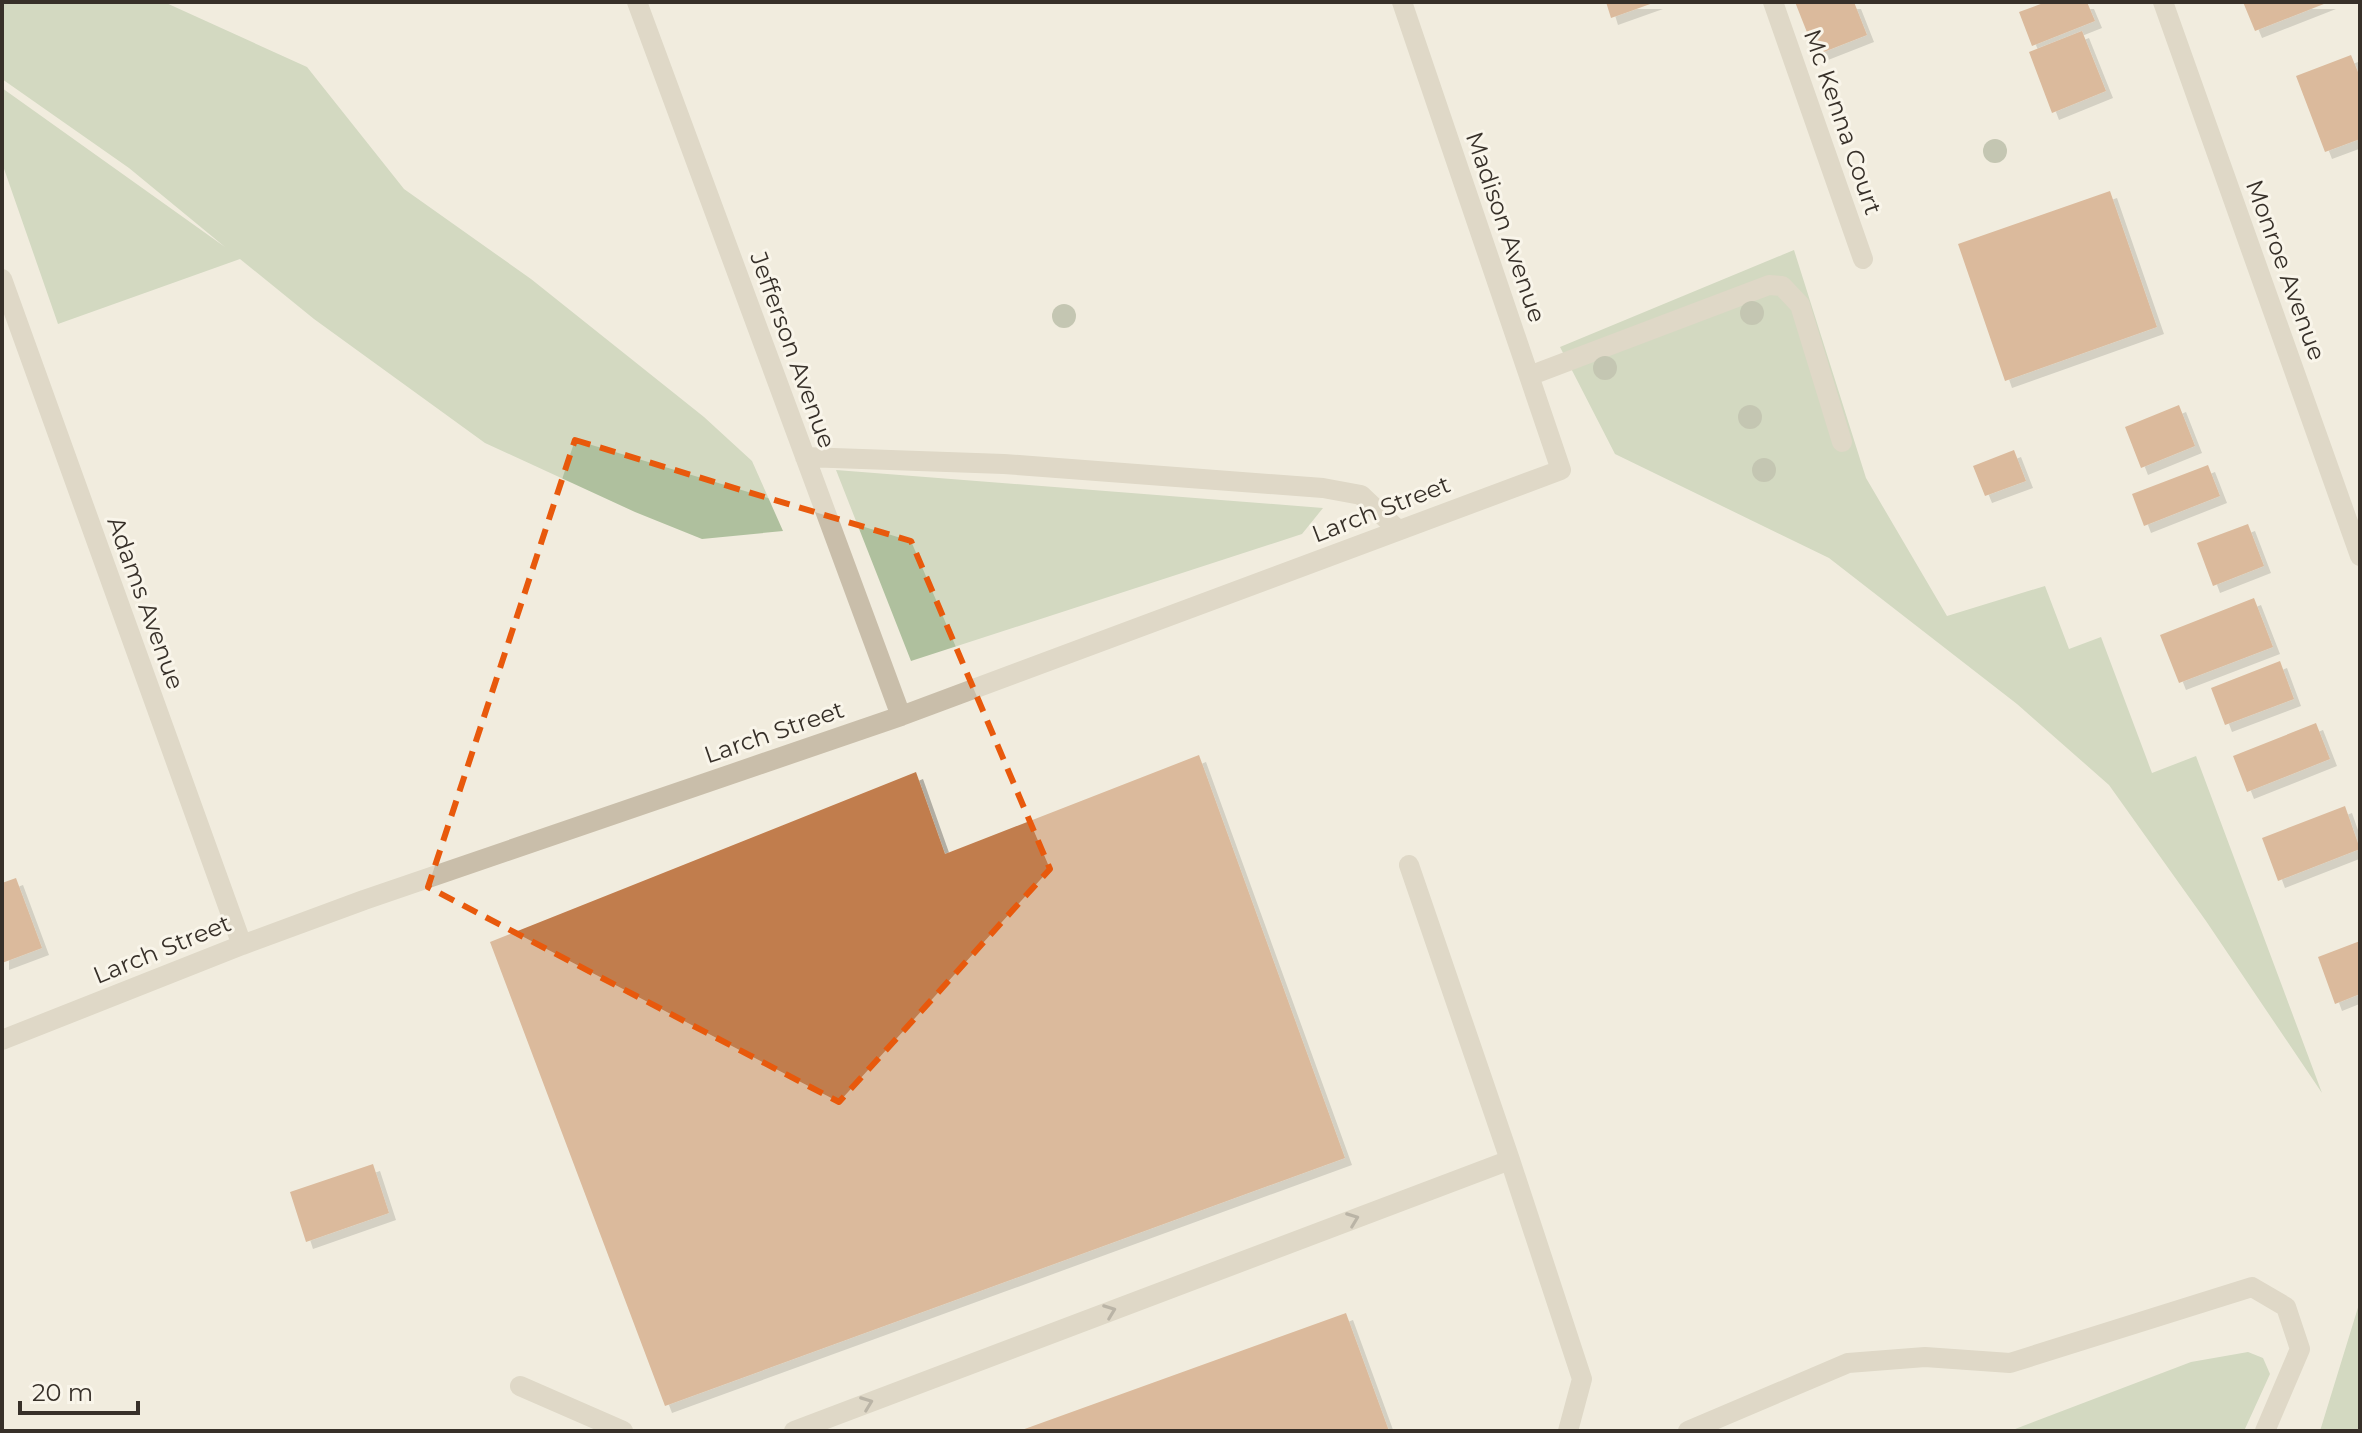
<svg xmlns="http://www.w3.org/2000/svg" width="2362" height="1433" viewBox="0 0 2362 1433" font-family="Montserrat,sans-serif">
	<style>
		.green { fill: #afc09e }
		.building { fill: #c17d4d; filter: url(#shadow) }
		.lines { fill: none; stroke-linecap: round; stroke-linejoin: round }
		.minor { stroke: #c9beaa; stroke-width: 20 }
		.tree { fill: #8f987d }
		.oneway { stroke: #797063 }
		.marked { fill: none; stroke: #e8590c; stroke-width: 6; stroke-dasharray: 16 10; stroke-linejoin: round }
		.labels { text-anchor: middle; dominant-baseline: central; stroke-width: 6; stroke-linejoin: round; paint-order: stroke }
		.street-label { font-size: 24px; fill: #373029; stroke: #f9f5ea }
	</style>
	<defs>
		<filter id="shadow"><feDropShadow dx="7" dy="7" stdDeviation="0" flood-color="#0004"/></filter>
	</defs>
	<rect width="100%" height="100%" fill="#f1ecde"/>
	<path class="green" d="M2,2h162l143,65 97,122 127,90 173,138 48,44 31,70 -81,8 -67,-27 -150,-69 -171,-124 -74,-60 -182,65 -56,-161v-75l223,159 -96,-79 -127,-89z
		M1794,250l72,228 81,138 98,-30 24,63 32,-12 51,136 44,-17 126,337 -116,-172 -97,-136 -92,-81 -188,-146 -214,-104 -55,-107z
		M836,470l487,38 -21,26 -391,127z
		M2360,1301v130h-40z
		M2248,1352l15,6 7,16 -26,57h-234l181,-69z"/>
	<path class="building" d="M1606,2h50l-45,16z
		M1795,2h59l13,33 -51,20z
		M2046,2h41l8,19 -63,25 -13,-34z
		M2243,2h86l-74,29z
		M2082,31l24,60 -54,22 -23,-61z
		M2351,55l9,22v62l-35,13 -29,-76z
		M2110,191l47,136 -152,54 -47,-137z
		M2179,405l16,41 -54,22 -16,-41z
		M2014,450l12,31 -41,15 -12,-30z
		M2208,465l12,31 -76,30 -12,-32z
		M2248,524l16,42 -51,20 -16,-43z
		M2254,598l19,49 -94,36 -19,-48z
		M2280,661l14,38 -69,26 -14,-37z
		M2316,723l14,36 -83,33 -14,-36z
		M1199,755l146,403 -680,248 -175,-464 426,-170 29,82z
		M2345,806l15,43 -82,32 -16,-43z
		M16,878l26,70 -40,15v-80z
		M2360,941v53l-25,10 -17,-47z
		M373,1164l16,49 -83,29 -16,-50z
		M1346,1313l43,118h-370z"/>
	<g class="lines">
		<path class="minor" d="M637,2l264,714
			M1773,2l90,257
			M2163,2l197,554
			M2,279l240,666
			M1529,376l240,-91 13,1 18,19 42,137
			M805,457l199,7 319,24 38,7 37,35
			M1409,865l101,295 72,219 -14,52
			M2,1040l240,-95 122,-45 537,-184 660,-246 -159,-468
			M520,1386l103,45
			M794,1431l716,-271
			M1688,1431l160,-68 77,-6 85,6 242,-76 34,20 14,42 -35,82"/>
	</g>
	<g class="tree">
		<circle cx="1995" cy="151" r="12"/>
		<circle cx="1752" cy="313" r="12"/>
		<circle cx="1064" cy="316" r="12"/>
		<circle cx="1605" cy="368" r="12"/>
		<circle cx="1750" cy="417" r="12"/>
		<circle cx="1764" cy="470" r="12"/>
	</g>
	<defs><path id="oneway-chevron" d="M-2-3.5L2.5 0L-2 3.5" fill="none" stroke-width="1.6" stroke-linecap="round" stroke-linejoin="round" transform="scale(2)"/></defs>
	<g class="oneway">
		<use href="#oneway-chevron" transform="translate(1353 1219) rotate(-21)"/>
		<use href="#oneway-chevron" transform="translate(1110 1311) rotate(-21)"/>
		<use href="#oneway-chevron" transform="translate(867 1403) rotate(-21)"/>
	</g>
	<path d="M0 0H2362V1433H0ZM575,440l336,101 139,328 -211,233 -411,-215z" fill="#f1ecde" fill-opacity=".55" fill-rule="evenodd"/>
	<path class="marked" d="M575,440l336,101 139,328 -211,233 -411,-215z"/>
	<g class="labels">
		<g class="street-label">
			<text transform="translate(1843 122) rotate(71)">Mc Kenna Court</text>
			<text transform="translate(1506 227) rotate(71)">Madison Avenue</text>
			<text transform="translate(2286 270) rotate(70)">Monroe Avenue</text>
			<text transform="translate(793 350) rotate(70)">Jefferson Avenue</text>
			<text transform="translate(1381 509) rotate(-21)">Larch Street</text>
			<text transform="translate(146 603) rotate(70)">Adams Avenue</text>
			<text transform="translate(774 732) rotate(-19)">Larch Street</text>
			<text transform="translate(162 949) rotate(-22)">Larch Street</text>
		</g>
	</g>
	<rect width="2362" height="1433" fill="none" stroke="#373029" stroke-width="8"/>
	<path d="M20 1401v12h118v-12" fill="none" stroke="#373029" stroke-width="4"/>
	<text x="32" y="1401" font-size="24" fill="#373029" stroke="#f9f5ea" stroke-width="6" paint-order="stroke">20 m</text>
</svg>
